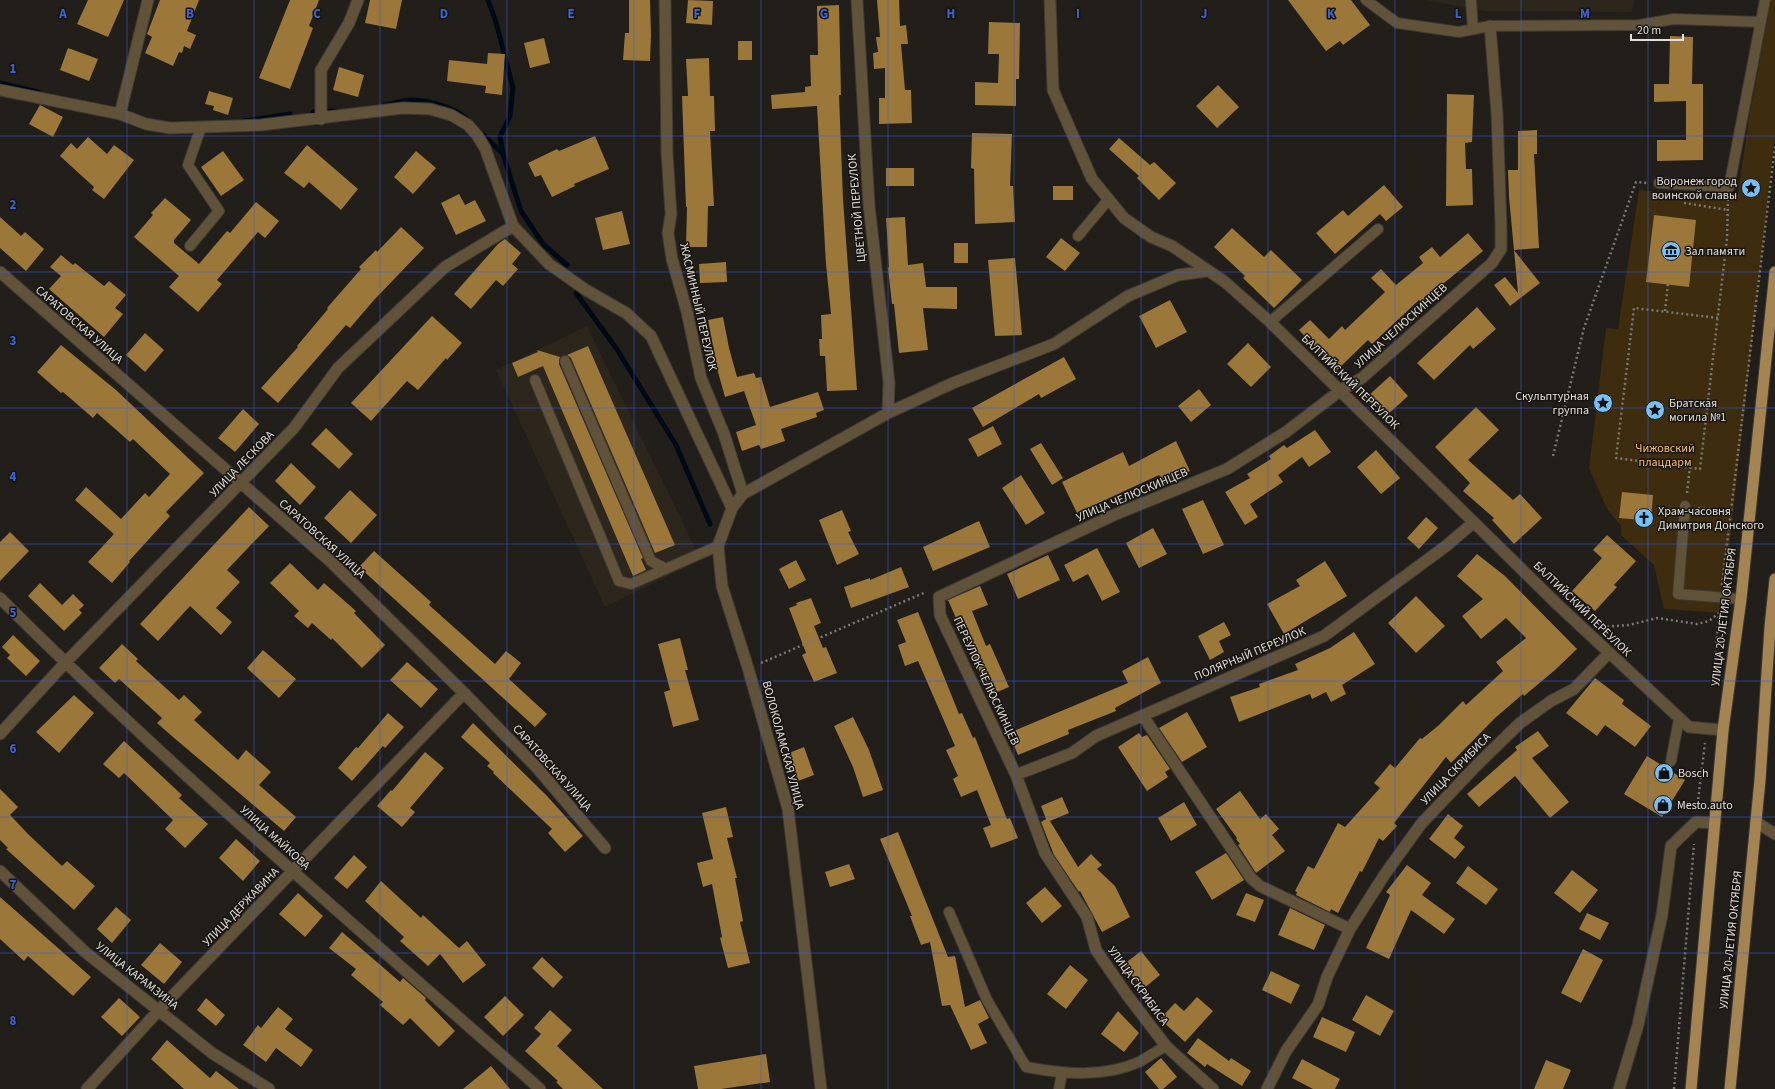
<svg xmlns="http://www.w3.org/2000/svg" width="1775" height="1089" viewBox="0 0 1775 1089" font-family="'Source Sans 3',sans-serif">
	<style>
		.built { fill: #2d261c }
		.green { fill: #3d2c0e }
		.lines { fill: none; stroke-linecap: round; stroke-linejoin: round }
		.stream { stroke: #000a17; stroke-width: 5 }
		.building { fill: #9b7739 }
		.service-casing { stroke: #3d3934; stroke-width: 12 }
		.minor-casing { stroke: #3d3934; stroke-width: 13 }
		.primary-casing { stroke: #3d3934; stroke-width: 13 }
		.path { stroke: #7b7874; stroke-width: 2.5; stroke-dasharray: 2 3; stroke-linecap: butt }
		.service { stroke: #61523a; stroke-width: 10 }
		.minor { stroke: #61523a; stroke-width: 11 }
		.primary { stroke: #a48452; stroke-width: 11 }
		.grid { fill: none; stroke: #3a64d8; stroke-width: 1; stroke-opacity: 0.55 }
		.labels { text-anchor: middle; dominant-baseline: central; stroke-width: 3; stroke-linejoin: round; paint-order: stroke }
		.poi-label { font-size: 12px; fill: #e1dfdb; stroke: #181510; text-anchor: start }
		.street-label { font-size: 12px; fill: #e1dfdb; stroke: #181510 }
		.park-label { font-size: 12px; fill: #f5c069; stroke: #181510 }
		.grid-label { font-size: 13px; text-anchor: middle; font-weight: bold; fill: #3a64d8; stroke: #181510; stroke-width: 3; stroke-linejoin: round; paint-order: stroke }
	</style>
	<rect width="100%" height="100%" fill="#221e19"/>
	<path class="built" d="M1426,0h209l-4,12 -145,-1z
		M587,326l114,234 -96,47 -109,-237z"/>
	<path class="green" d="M1771,0h4v136l-53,477 -58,-4 -10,-44 -33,-30v-9l-14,-17 -18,-41 17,-140 12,1 21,-139 98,9 13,-87z"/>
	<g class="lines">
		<path class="stream" d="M488,0l8,22 17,66 -3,28 -10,21 3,17 18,57 22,33 24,21
			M0,83l38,9
			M385,105c9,-2 19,-5 28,-5 18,1 42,7 55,20
			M313,112l23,-1
			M244,121l46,-7
			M478,130l25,24
			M576,293l40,55 60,97 34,79"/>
	</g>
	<path class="building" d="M88,0h36l-16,37 -31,-13z
		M160,0h39l-12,31 9,4 -6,14 -6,-3 -2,7 -3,-1 -6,14 -28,-13 7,-16 -5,-3z
		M290,0h29l-10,26 4,2 -23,61 -31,-11z
		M370,0h32l-6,29 -31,-6z
		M629,0h21l1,35 -1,26 -27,-1 2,-27h4z
		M688,0l25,1 -1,24 -26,-2z
		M877,0h22l1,26 6,-1 2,19h-7l4,46h6l1,33 -33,1v-26h6v-30l-11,1 -1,-16 5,-1 -2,-15h4z
		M1288,0h63l19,25 -27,20 -3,-4 -14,10z
		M839,5l2,90h-2l4,104 14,191 -30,1 -2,-35h-5l-1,-17h3l-1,-24 10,-1 -5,-50 -9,-158 -45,3 -1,-14 34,-3v-5l6,-1 -1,-31h8l-1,-49z
		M989,22l31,1 -1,56h-3v27l-41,-1v-23l23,1 1,-29h-11z
		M1670,36l23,1 -1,47h11v76l-46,1v-21h29v-39l-32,1v-18h15z
		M544,38l6,25 -20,5 -6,-25z
		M738,41h14v19h-14z
		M68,48l30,11 -9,22 -29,-11z
		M488,53l17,1 -3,41 -17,-2 1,-7 -39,-5 2,-21 38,4z
		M709,58l1,38h4l1,35h-5l4,75h-6l-1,41h-21l1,-40h-1l-4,-111h6l-2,-37z
		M339,67l25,8 -6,22 -25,-7z
		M1218,85l21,22 -22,21 -21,-22z
		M209,91l24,7 -5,17 -15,-5 1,-4 -9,-2z
		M1447,94l27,1 -2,47 -7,1 1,26h6l1,36 -27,1z
		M40,105l23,12 -10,20 -24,-13z
		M1537,130v24h-3l5,94 -25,2 26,33 -30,23 -16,-21 11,-8 13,16 -9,-96 -1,-27h10v-39z
		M972,133l40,1 -2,52h3l2,36 -40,2 -1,-55 -3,-1z
		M595,136l14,33 -35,15 1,2 -23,11 -11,-22 -6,2 -7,-14 29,-14 2,2z
		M88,137l19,17 7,-9 20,15 -30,39 -12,-9 2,-3 -34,-31 11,-13 6,6z
		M1119,138l31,27 4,-3 22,21 -17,17 -22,-22 2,-2 -30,-27z
		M307,145l51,44 -17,21 -32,-28 -5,6 -20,-15z
		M223,151l21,29 -23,16 -20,-29z
		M416,151l20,17 -23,26 -19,-17z
		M886,168h28v18h-28z
		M1384,185l19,22 -17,14 -6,-7 -45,40 -19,-21 27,-23 5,6z
		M1053,186h20v14h-20z
		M459,194l6,11 10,-5 11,21 -30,14 -15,-32z
		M165,198l26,22 -17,20v3l25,21 28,-33 3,2 26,-31 23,19 -14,17 -7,-6 -41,48 5,4 -24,28 -29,-25 10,-11 -45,-39 19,-22 -2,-2z
		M622,211l8,33 -27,6 -8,-32z
		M1654,215l42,5 -7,67 -43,-5z
		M0,217l21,19 4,-4 19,17 -18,22 -26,-23z
		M905,217l3,48 15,-2 3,24h31v22l-34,-1 5,42 -29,3 -5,-49h-2l-4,-36 1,-1 -3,-49z
		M401,227l23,21 -50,52 -24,28 -4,-3 -68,78 -17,-15 37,-41 -1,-1 31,-37 -1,-1 34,-39 -2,-2 17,-17 1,2z
		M1232,228l32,29 7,-7 31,30 -28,28 -31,-30 2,-2 -31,-29z
		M1468,233l15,18 -62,51 -2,-2 -47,44 -4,-4 -31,30 -38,-40 11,-10 19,19 13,-13 3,4 40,-38 -14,-14 10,-9 15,16 27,-22 -4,-6 13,-10 8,10z
		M1061,238l19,15 -15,18 -19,-14z
		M505,239l16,14 -9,11 6,5 -15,17 -7,-6 -25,29 -17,-15 44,-50z
		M954,243h14v20h-14z
		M61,255l12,10 2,-2 29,23 5,-5 17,14 -11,13 8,6 -19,23 -55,-48 12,-13 -11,-9z
		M1015,258l7,77 -27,1 -7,-76z
		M726,262l1,20 -27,1 -1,-19z
		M1170,300l17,32 -31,16 -17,-32z
		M1477,307l19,22 -23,20 -3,-4 -36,35 -17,-17z
		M432,316l30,27 -15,17 -1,-2 -28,32 -11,-9 -36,40 -20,-18z
		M723,317l6,31 8,29 17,-4 2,5 5,-1 9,30 48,-15 6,18 -8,3 1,4 -36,12 4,12 -24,8 -2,-4 -17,6 -6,-19 20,-7 -12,-34 -19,6 -7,-25 -10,-52z
		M145,333l19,17 -19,22 -19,-17z
		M1248,343l23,24 -20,20 -24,-23z
		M61,345l55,45 88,83 -38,39 4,4 -41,45 1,1 -18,21 -24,-21 26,-28 -39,-34 11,-13 35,32 24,-26 4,4 21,-23 -37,-35 -3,3 -33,-29 -4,5 -30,-26 -2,1 -24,-21z
		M588,346l87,199 -20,8 -84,-195 -4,-3z
		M537,350l23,7 -1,7 84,194 -2,1 5,11 -13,6 -90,-210 -25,11 -6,-14 26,-11z
		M1064,357l12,22 -35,19 -2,-4 -56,33 -11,-19z
		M1390,376l18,20 -23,21 -18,-20z
		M1199,389l12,16 -20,17 -13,-16z
		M1476,407l23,23 -31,30 45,40 7,-6 22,24 -28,26 -22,-24 2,-2 -31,-27 7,-8 -35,-36z
		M243,409l16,15 -24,28 -17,-14z
		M993,426l9,18 -24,13 -10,-18z
		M326,428l27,26 -14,15 -28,-25z
		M1315,430l16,22 -22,15 -7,-10 -24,18 5,7 -33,22 8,13 -13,8 -20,-33 25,-14 -3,-4 24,-15 -2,-3 15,-11 3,3z
		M1176,441l14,30 -26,13 -5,-9 -82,38 -15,-31 61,-30 6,14z
		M1041,443l22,35 -11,7 -22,-36z
		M1376,450l24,28 -19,16 -24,-27z
		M291,463l25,24 -16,18 -25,-24z
		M1021,475l24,38 -19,12 -24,-37z
		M350,490l27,25 -26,28 -27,-25z
		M1622,492l31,3 -2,26 -32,-3z
		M1203,500l21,45 -21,9 -21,-45z
		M249,507l20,19 -42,44 13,12 -24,26 16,14 -11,13 -31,-29 -32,35 -18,-17z
		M842,510l9,21 -3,1 11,22 -22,11 -18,-45z
		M1426,517l12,11 -19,21 -12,-11z
		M979,521l11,26 -57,24 -10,-24z
		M1153,528l14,26 -28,14 -13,-25z
		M10,532l19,19 -29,30v-39z
		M1607,535l29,26 -22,24 3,2 -22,24 -23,-20 30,-33 -9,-8z
		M1097,548l23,44 -18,9 -14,-27 -15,8 -9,-17z
		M374,551l57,51 -2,3 66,59 11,-13 15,12 -12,16 38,35 -12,13 -176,-160z
		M1477,554l28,22 72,73 -22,21 -31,26 -1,-2 -28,24 -44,45 -5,-6 -52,66 3,3 -14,15 -4,-3 -17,34 -2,-1 -22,42 -7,-4 -1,3 -34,-17 1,-3 -2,-1 13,-25 6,3 24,-46 7,4 35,-39 -6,-5 16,-19 5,4 25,-30 2,1 17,-14 24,-24 3,4 37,-34 -7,-9 30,-24 -20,-20 -25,21 -19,-23 21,-17 -26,-23z
		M1048,555l12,25 -42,19 -11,-25z
		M796,560l10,20 -17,9 -10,-20z
		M1325,561l22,35 -63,38 -17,-30 33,-18 -4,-6z
		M290,563l28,27 6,-7 32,28 -2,2 31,32 -23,23 -30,-30 -1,2 -19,-17 -4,5 -14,-12 5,-5 -29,-28z
		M901,567l8,20 -58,21 -7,-21 26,-9v2z
		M40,583l22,22 11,-11 11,11 -5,5 3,3 -18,18 -36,-35z
		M980,586l8,19 -16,6 14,35 4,-2 19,43 -19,8 -42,-95z
		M1416,596l29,30 -29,27 -28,-30z
		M811,598l10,25 -7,3 9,22 3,-1 11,26 -23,9 -12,-27 4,-2 -17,-45 8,-3 -1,-2z
		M918,612l41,102 3,-1 11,25 2,-1 32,82 3,-1 8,20 -27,10 -8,-20 8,-3 -14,-35 -16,7 -8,-18 5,-3 -12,-26 9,-4 -37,-85 -13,5 -7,-21 8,-3 -9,-22z
		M1224,622l7,13 -12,6 5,11 -14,8 -12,-24z
		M1354,632l21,32 -33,21 4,9 -15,8 -5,-10 -14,7 -2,-5 -71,28 -9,-25 30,-10 -1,-3 39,-14 -3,-6 35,-16z
		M13,635l27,26 -14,15 -19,-18 3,-3 -8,-8z
		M680,638l8,32h-3l14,50 -26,7 -9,-35 6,-2 -12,-46z
		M122,644l16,15 -2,2 43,39 5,-5 18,17 -8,8 44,40 8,-10 25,22 -12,13 37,32 -12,14 -111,-94 -16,-14 5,-5 -43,-39 -4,4 -16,-15z
		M263,650l33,29 -17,19 -32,-30z
		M1148,657l13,26 -46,25 1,3 -48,19 1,4 -51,21 -9,-22 119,-50 -6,-12z
		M407,662l31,27 -17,19 -31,-28z
		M1595,678l29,22 -2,4 29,22 -16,21 -30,-22 -8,11 -31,-23z
		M74,695l20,18 -35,40 -23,-21z
		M1187,712l20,35 -25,15 -23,-34z
		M388,713l16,14 -19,21 -2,-2 -31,35 -14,-13 18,-21 2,1z
		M853,717l16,33 14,40 -20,7 -10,-30 -19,-41z
		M473,723l74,73 36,40 -18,16 -17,-19 4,-4 -59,-56 1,-1 -7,-6 3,-3 -29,-26z
		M1538,731l11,15 -17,12 37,44 -19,16 -35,-42 -36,31 -12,-13 50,-44 -2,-3z
		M1139,733l3,4 5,-2 23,34 -5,3 3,5 -21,14 -29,-44z
		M124,741l58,54 -3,3 29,26 -23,24 -20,-19 8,-9 -49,-47 -5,5 -16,-14z
		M804,747l10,28 -16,6 -9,-28z
		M425,752l19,16 -34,40 5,4 -13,15 -25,-21 14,-16 1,1z
		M1647,756l38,24 -23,37 -38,-23z
		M0,789l18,18 -8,8 18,19 34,32 5,-5 28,25 -21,24 -68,-61 2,-1 -8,-8z
		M1240,791l20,28 6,-5 13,15 -7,6 13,16 -29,22 -18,-28 2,-1 -4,-5 1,-1 -21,-29z
		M1062,797l7,16 -19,8 28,46 13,-13 11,11 -5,4 18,17 15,31 -28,15 -22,-41 -1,1 -25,-37 -13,-33 5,-3 -5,-13z
		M1184,802l13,23 -26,16 -13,-23z
		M726,807l7,30 -6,1 10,40h-2l8,43 -3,1 10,41 -22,5 -8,-30 2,-1 -10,-53 -9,3 -6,-24 16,-4 -11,-46z
		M1448,814l15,12 -9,12 11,9 -10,12 -26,-20z
		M898,832l50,125 7,-1 10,51 15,-7 9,18 -11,6 9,19 -16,7 -21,-45 -8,1 -12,-64 -9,3 -11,-29h2l-32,-77z
		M236,839l24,22 -17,20 -24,-23z
		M1226,853l18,27 -32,20 -17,-28z
		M354,855l13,12 -20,22 -13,-11z
		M849,864l6,15 -25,8 -5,-15z
		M1407,865l24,18 -9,12 33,24 -11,15 -33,-24 -22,49 -23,-11 24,-53 -4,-3z
		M1468,866l30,23 -12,16 -30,-22z
		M1572,870l26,20 -18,23 -26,-20z
		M381,881l40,37 2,-3 36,33 8,-7 19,24 -23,18 -23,-29 -12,12 -28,-25 4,-4 -39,-36z
		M1045,887l17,19 -20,17 -16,-20z
		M298,893l25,23 -18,21 -26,-23z
		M1246,893l18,7 -9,22 -19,-7z
		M0,897l91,80 -18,19 -45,-40 -4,5 -24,-22z
		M116,907l15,13 -19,23 -15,-14z
		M1290,908l35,17 -11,25 -36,-15z
		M1587,913l22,10 -9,17 -21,-11z
		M342,932l58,50 3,-4 23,20 -1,2 30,31 -16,16 -29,-29 -7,7 -23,-20 3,-3 -32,-27 5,-6 -27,-21z
		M160,943l22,19 -18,22 -23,-19z
		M1583,949l20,11 -22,43 -20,-10z
		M1141,951l19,24 -17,14 -20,-24z
		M542,957l21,20 -10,11 -21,-20z
		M1070,965l18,15 -22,29 -19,-15z
		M1271,971l29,14 -9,19 -29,-14z
		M1366,995l28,16 -14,25 -28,-16z
		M505,996l19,19 -21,21 -19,-19z
		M1197,997l16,14 -28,31 -25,-23 15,-16 9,8z
		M119,998l21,19 -18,19 -21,-19z
		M206,998l19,17 -9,11 -19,-16z
		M278,1007l15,12 -8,10 28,21 -12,17 -25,-19 -10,14 -23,-17 15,-20 3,3z
		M550,1010l22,20 -15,16 46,43h-40l-7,-7 2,-1 -33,-30 16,-17 -7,-6z
		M1118,1011l21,22 -15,19 -23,-18z
		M1322,1017l33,15 -9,20 -33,-15z
		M1198,1038l31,23 2,-3 20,13 -9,15 -35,-22 -2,3 -18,-14z
		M167,1040l43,38 6,-7 23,18h-55l-33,-30z
		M766,1054l4,28 -49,7h-23l-4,-23z
		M1161,1058l16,19 -14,12h-4l-14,-17z
		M1302,1059l38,20 -5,10h-22l-21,-11z
		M1546,1060l25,10 -8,19h-29z
		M491,1066l19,23h-47z"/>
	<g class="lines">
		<g class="service-casing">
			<path id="service" d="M1366,0l31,23 62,9 31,-6 149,-1 35,-6 87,3
				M1471,0l2,29
				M1659,183l70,4 36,-187
				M1078,236l30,-36
				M190,246l29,-35 -31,-46 13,-38
				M1270,322l108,-93
				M565,361l86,200 15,8
				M535,380l84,201 12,3 87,-38
				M1685,506l-7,88 63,5
				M1671,761l8,-42
				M949,912l38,88 39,67c38,7 77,11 113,-5 9,-5 18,-11 27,-16
				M1059,1089l3,-16"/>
		</g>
		<g class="minor-casing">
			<path id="minor" d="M665,0l2,153 4,61 -3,19 4,26 15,53 14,66 23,56 19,60
				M857,0l12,205 20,177 -1,31
				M1050,0l3,90 39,89 32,39 27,19 21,9 53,36 45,40 288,283 131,122 34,3
				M0,90l120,24 26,10 24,4 91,-3 142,-17 27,1 21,6 17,10 9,10 8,13 28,78 36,38 37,26 40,23 25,23 81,172
				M120,114l28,-114
				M321,119v-49l28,-47 9,-23
				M0,272l329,288 135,133 74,76 67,79
				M0,598c172,172 358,330 540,491
				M1143,716l108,162 9,8 90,43
				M0,734l65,-71 229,-235 44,-60 107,-101 68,-41
				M1016,775l56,-22 24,-17 228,-100 122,-90 28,-24
				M1756,822l19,12
				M0,871l85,81 127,101 57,36
				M87,1089l72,-79 305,-317
				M821,1089l-33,-280 -40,-141 -26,-82 -4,-40 14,-38 11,-14 145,-81 65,-30 101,-39 74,-48 50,-21 30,-4
				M1213,1089l-47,-43 -39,-51 -31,-45 -9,-33 -42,-64 -29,-78 -76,-160 -1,-18 175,-82 113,-46 59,-37 55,-42 21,-12 130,-115 9,-14v-23l-4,-113 -7,-87
				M1267,1089l19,-38 32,-46 9,-28 23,-48 35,-55 36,-50 56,-59 43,-42 31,-22 23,-12 35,-36
				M1619,1089l19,-64 24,-110 9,-69 25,-24 19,1"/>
		</g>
		<g class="primary-casing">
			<path id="primary" d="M1691,1089l32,-359 18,-131 34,-327
				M1730,1089l30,-309 10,-153 5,-48"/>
		</g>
		<path class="path" d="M1684,203l44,7
			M1665,311l3,-27
			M1718,318l-84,-10 -18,150 84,11 27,-231 1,-39
			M1553,456l31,-128 52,-146 11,1
			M1687,493l3,-26
			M1698,508l32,2
			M1722,585l53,-438
			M1602,627l27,-2 28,-7 40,6 12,-3 10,-8 -6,73
			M761,663l165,-71
			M1697,809l8,-66
			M1674,1089l20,-245"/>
		<use href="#service" class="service"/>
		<use href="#minor" class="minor"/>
		<use href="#primary" class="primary"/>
	</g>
	<path class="grid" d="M127,0v1089M254,0v1089M380,0v1089M507,0v1089M634,0v1089M761,0v1089M888,0v1089M1014,0v1089M1141,0v1089M1268,0v1089M1395,0v1089M1521,0v1089M1648,0v1089M0,136h1775M0,272h1775M0,408h1775M0,544h1775M0,681h1775M0,817h1775M0,953h1775"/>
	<defs>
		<g id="sight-disc" transform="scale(1)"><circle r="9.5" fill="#77bff7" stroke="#181510"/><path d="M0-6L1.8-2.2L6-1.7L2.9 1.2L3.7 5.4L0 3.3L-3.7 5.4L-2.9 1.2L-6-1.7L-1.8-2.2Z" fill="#111"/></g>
		<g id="museum-disc" transform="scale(1)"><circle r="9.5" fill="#77bff7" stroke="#181510"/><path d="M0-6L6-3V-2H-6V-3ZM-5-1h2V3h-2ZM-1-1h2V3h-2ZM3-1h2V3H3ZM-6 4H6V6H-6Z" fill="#111"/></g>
		<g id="church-disc" transform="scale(1)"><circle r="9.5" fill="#77bff7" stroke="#181510"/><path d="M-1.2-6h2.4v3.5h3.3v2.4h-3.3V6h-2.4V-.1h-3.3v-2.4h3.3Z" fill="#111"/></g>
		<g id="shop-disc" transform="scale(1)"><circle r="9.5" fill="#77bff7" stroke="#181510"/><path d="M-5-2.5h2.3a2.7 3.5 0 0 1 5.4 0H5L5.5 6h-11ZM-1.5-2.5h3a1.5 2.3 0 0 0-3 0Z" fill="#111"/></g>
	</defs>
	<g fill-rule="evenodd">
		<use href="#sight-disc" x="1751" y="188"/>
		<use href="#museum-disc" x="1671" y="251"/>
		<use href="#sight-disc" x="1603" y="403"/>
		<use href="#sight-disc" x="1655" y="410"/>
		<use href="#church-disc" x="1644" y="518"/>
		<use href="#shop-disc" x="1664" y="773"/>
		<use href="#shop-disc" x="1663" y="805"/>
	</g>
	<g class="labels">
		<g class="poi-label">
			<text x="1737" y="181" text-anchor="end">Воронеж город<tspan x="1737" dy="14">воинской славы</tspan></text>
			<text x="1685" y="251">Зал памяти</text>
			<text x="1589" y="396" text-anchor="end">Скульптурная<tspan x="1589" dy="14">группа</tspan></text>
			<text x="1669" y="403">Братская<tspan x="1669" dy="14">могила №1</tspan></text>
			<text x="1658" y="511">Храм-часовня<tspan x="1658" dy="14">Димитрия Донского</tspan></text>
			<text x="1678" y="773">Bosch</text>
			<text x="1677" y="805">Mesto.auto</text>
		</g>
		<g class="street-label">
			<text transform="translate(857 208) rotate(-95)">ЦВЕТНОЙ ПЕРЕУЛОК</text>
			<text transform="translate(698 307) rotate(77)">ЖАСМИННЫЙ ПЕРЕУЛОК</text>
			<text transform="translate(79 325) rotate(41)">САРАТОВСКАЯ УЛИЦА</text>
			<text transform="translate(1401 326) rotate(-42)">УЛИЦА ЧЕЛЮСКИНЦЕВ</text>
			<text transform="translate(1350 382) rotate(44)">БАЛТИЙСКИЙ ПЕРЕУЛОК</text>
			<text transform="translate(242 464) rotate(-46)">УЛИЦА ЛЕСКОВА</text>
			<text transform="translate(1132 495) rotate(-23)">УЛИЦА ЧЕЛЮСКИНЦЕВ</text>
			<text transform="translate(322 539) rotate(42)">САРАТОВСКАЯ УЛИЦА</text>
			<text transform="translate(1582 609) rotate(44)">БАЛТИЙСКИЙ ПЕРЕУЛОК</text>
			<text transform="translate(1724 617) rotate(-83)">УЛИЦА 20-ЛЕТИЯ ОКТЯБРЯ</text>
			<text transform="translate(1250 654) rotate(-23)">ПОЛЯРНЫЙ ПЕРЕУЛОК</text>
			<text transform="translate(986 681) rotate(65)">ПЕРЕУЛОК ЧЕЛЮСКИНЦЕВ</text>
			<text transform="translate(783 745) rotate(75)">ВОЛОКОЛАМСКАЯ УЛИЦА</text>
			<text transform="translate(552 768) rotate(48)">САРАТОВСКАЯ УЛИЦА</text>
			<text transform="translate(1456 769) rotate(-46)">УЛИЦА СКРИБИСА</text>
			<text transform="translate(275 838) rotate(42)">УЛИЦА МАЙКОВА</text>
			<text transform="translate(241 907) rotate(-46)">УЛИЦА ДЕРЖАВИНА</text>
			<text transform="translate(1731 940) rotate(-84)">УЛИЦА 20-ЛЕТИЯ ОКТЯБРЯ</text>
			<text transform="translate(137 976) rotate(38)">УЛИЦА КАРАМЗИНА</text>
			<text transform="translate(1138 986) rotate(54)">УЛИЦА СКРИБИСА</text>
		</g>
		<g class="park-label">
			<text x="1665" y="448">Чижовский<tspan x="1665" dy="14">плацдарм</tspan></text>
		</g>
	</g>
	<g class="grid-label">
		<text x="63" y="18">A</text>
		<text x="190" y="18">B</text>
		<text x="317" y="18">C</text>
		<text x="444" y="18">D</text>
		<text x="571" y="18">E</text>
		<text x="697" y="18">F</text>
		<text x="824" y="18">G</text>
		<text x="951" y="18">H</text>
		<text x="1078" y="18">I</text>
		<text x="1204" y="18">J</text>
		<text x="1331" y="18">K</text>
		<text x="1458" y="18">L</text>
		<text x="1585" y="18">M</text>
		<text x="13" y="73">1</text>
		<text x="13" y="209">2</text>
		<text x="13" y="345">3</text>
		<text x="13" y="481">4</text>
		<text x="13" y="617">5</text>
		<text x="13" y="753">6</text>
		<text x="13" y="889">7</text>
		<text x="13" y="1025">8</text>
	</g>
	<path d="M1631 34v6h52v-6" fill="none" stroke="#e1dfdb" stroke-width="2"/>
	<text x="1637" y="34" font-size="12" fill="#e1dfdb" stroke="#181510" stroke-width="3" paint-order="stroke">20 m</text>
</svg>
